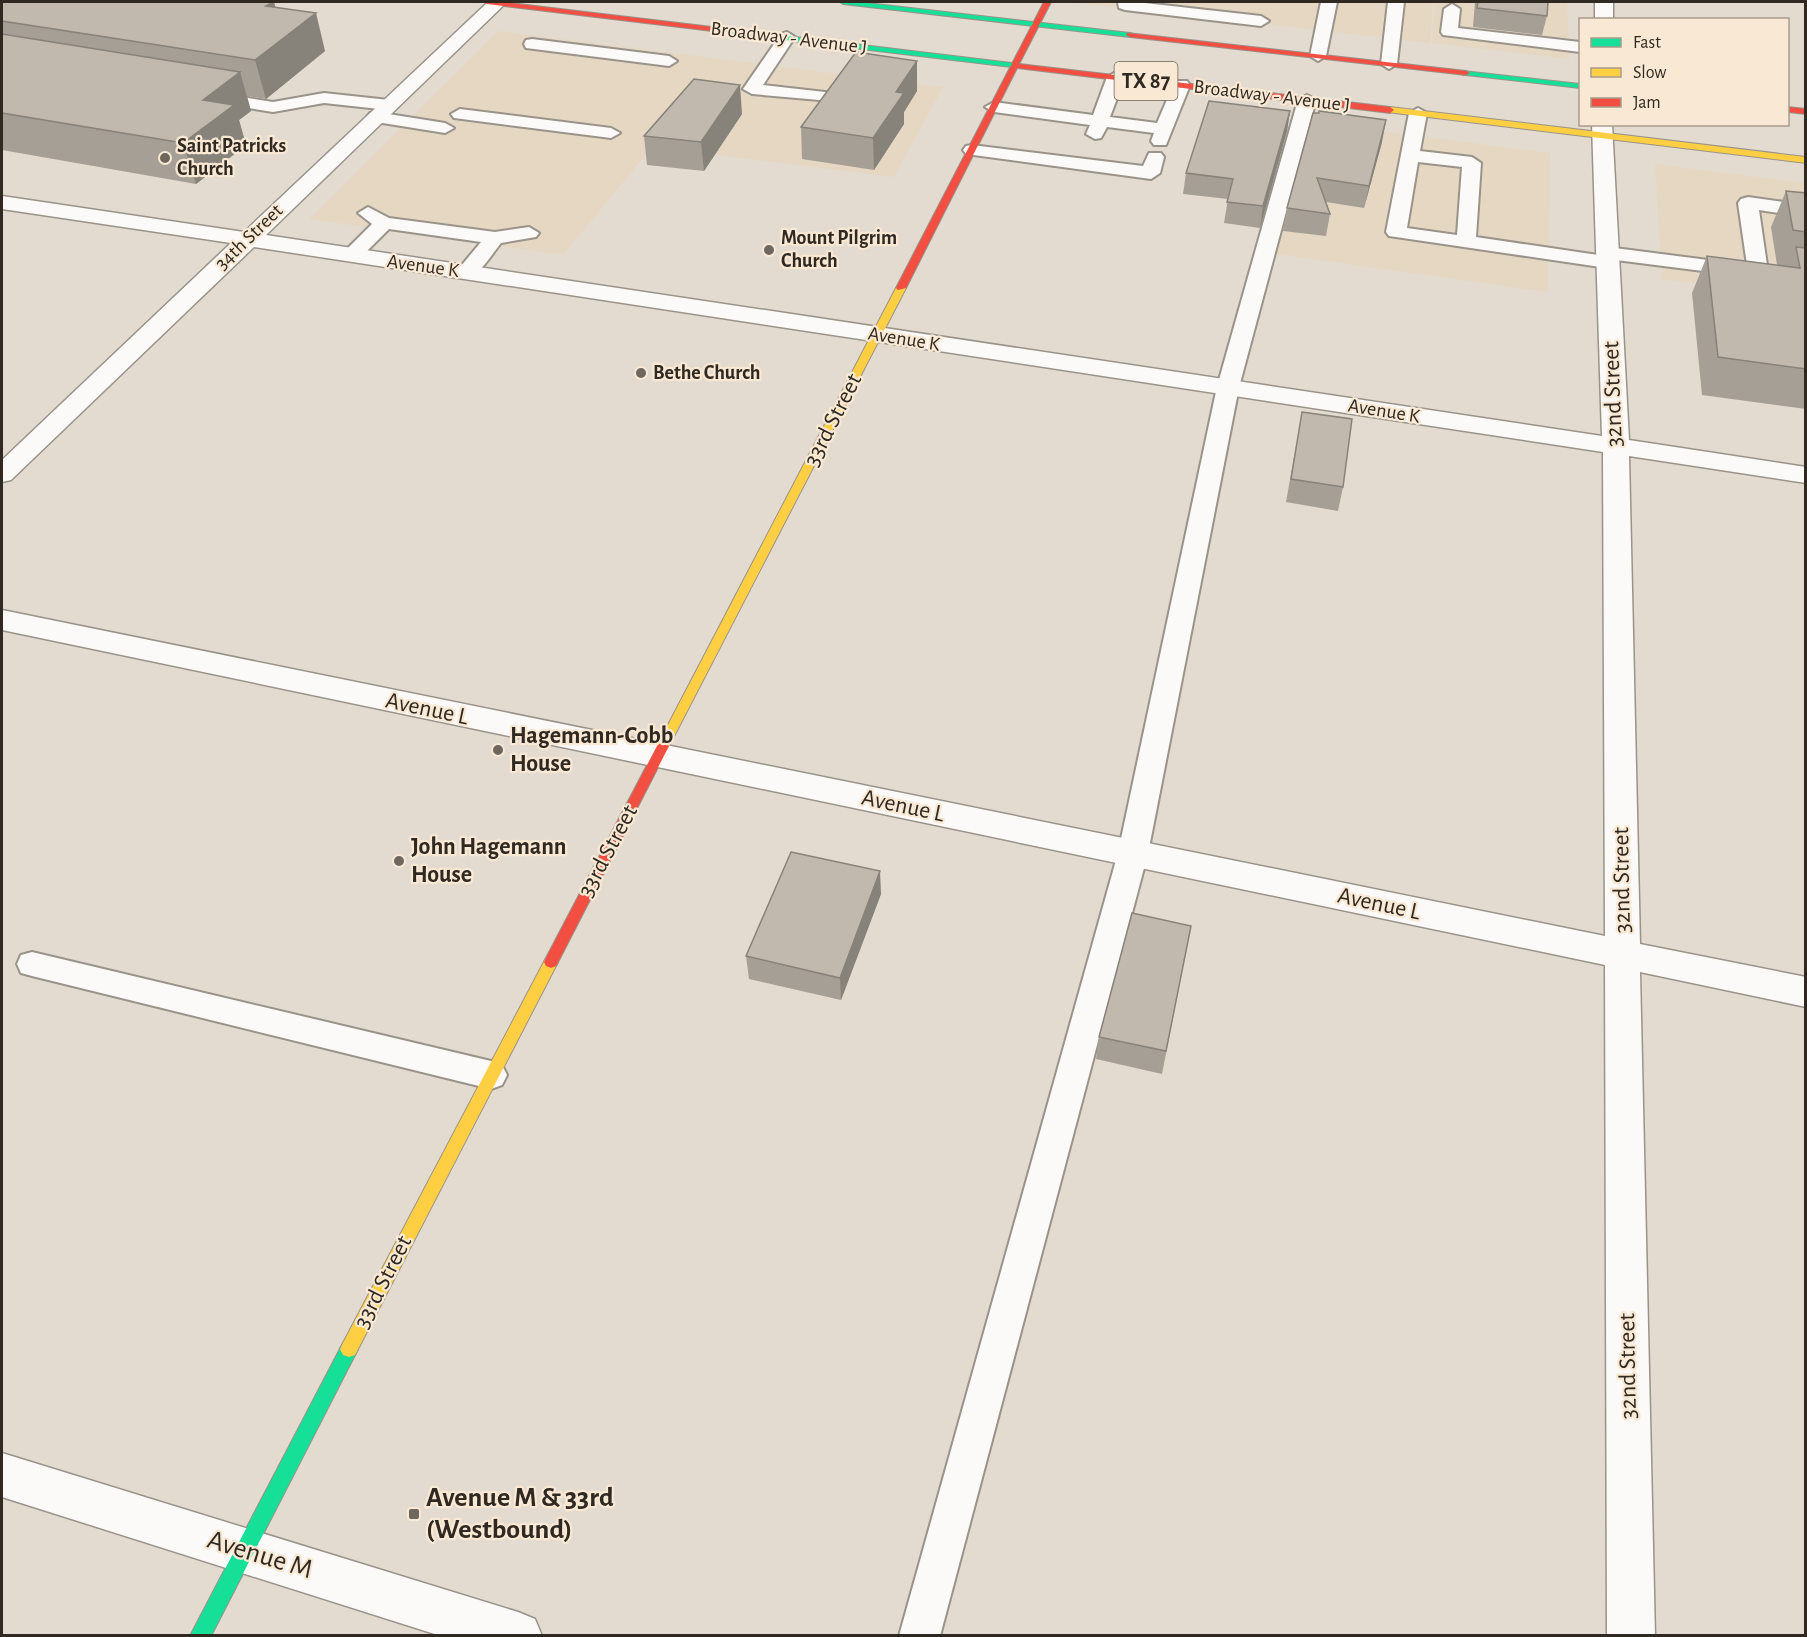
<svg xmlns="http://www.w3.org/2000/svg" width="1807" height="1637" viewBox="0 0 1807 1637" font-family="'Alegreya Sans',sans-serif">
	<style>
		.built { fill: #e6d7c3 }
		.lines { fill: none; stroke-linecap: round; stroke-linejoin: round }
		.lane-casing { stroke: #99938a; stroke-width: 4 }
		.street-casing { stroke: #99938a; stroke-width: 3 }
		.fast-casing { stroke: #99938a; stroke-width: 2 }
		.slow-casing { stroke: #99938a; stroke-width: 2 }
		.jam-casing { stroke: #99938a; stroke-width: 2 }
		.lane { fill: #fbfaf8; fill-rule: evenodd }
		.street { fill: #fbfaf8; fill-rule: evenodd }
		.fast { fill: #16e098; fill-rule: evenodd }
		.slow { fill: #ffcf43; fill-rule: evenodd }
		.jam { fill: #f24e42; fill-rule: evenodd }
		.wall { fill: #a69f96 }
		.shaded-wall { fill: #87827a }
		.building { fill: #c1b9ae; stroke: #87827a; stroke-width: 1.5 }
		.poi-dot { fill: #6e675e; stroke: #f9e9d4; stroke-width: 2 }
		.labels { text-anchor: middle; dominant-baseline: central; stroke-width: 4.5; stroke-linejoin: round; paint-order: stroke }
		.far-street-label { font-size: 20px; fill: #2f2921; stroke: #f9e9d4 }
		.far-poi-label { font-size: 20px; font-weight: bold; fill: #2f2921; stroke: #f9e9d4; text-anchor: start }
		.shield { fill: #f9e9d4; stroke: #6c6357; stroke-width: 1.5 }
		.shield-label { font-size: 22px; font-weight: bold; fill: #2f2921 }
		.street-label { font-size: 24px; fill: #2f2921; stroke: #f9e9d4 }
		.poi-label { font-size: 24px; font-weight: bold; fill: #2f2921; stroke: #f9e9d4; text-anchor: start }
		.near-poi-label { font-size: 28px; font-weight: bold; fill: #2f2921; stroke: #f9e9d4; text-anchor: start }
		.near-street-label { font-size: 28px; fill: #2f2921; stroke: #f9e9d4 }
	</style>
	<rect width="100%" height="100%" fill="#e3dbcf"/>
	<path class="built" d="M1070,2h363l-3,41z
		M1435,2h132l2,57 -137,-16z
		M498,31l445,56 -49,90 -242,-30 -89,108 -254,-36z
		M1311,122l239,31 -2,139 -273,-38z
		M1655,164l150,19v115l-143,-19z"/>
	<g class="lines">
		<g class="lane-casing">
			<path id="lane" d="M1118,2h18l125,14 8,5 -8,5 -136,-16 -6,-2z
				M1321,2h16l-11,54 -8,5 -8,-5z
				M1388,2h16l-7,62 -8,5 -8,-5z
				M1452,4l8,5 -2,19 122,14v10l-137,-17 -2,-3 3,-23z
				M787,32l8,5 -32,48 62,7 6,1 3,4 -3,4 -79,-7 -9,-5 38,-55z
				M532,39l137,17 8,5 -8,5 -143,-18 -2,-4 2,-4z
				M1116,72l9,5 -15,40 47,6 18,-42h12l3,4 -24,60h-12l-3,-4 3,-8 -47,-6 -6,11 -6,1 -9,-5 4,-9 -96,-13 -9,-5 9,-5 99,13 14,-38z
				M211,92l62,10 51,-9 65,7 9,5 -9,5 -65,-7 -51,9 -68,-11 -3,-4z
				M1307,95l9,5 -77,287 -91,466 -208,783h-41l219,-783 99,-466 81,-287z
				M1418,108l9,5 -7,38 52,6 9,6 -5,74 122,18 2,-6 7,-2 140,18 -9,-62 3,-4 7,-2 58,8v12l-47,-7 9,62 -3,4 -7,2 -142,-18 -2,6 -7,2 -218,-32 -3,-4 23,-119zM1418,162l44,5 -5,68 -50,-7z
				M460,109l151,19 9,5 -9,5 -157,-20 -3,-4z
				M376,112l69,11 9,5 -9,5 -75,-12 -3,-4 3,-4z
				M972,145l171,21 6,-13h12l3,4 -4,16 -9,6 -185,-25 -3,-4 3,-4z
				M368,207l21,11 106,14 34,-5 10,6 -3,4 -35,6c-11,13 -23,38 -42,33l-3,-4 25,-30 -92,-13 -30,30h-14l-3,-4 3,-4 27,-27 -14,-11z
				M32,952l459,109 11,4 5,10 -5,10 -11,4 -459,-113 -11,-3 -4,-9 4,-9z"/>
		</g>
		<g class="street-casing">
			<path id="street" d="M488,2h19l-241,233 1336,201 -10,-312h20l17,316 177,27v16l-177,-27 11,488 166,33v30l-166,-35 15,664h-48l-2,-671 -1603,-335v-20l1603,326 -2,-484 -1349,-205 -243,233 -9,2v-22l229,-217 -229,-34v-13l242,36z
				M1595,2h18v18h-18z
				M2,1453l516,159 17,7 7,17h-101l-439,-139z"/>
		</g>
		<g class="fast-casing">
			<path id="fast" d="M840,2h18l272,31 4,2 -4,2 -287,-33z
				M729,29l291,35 4,2 -4,2 -294,-35 -1,-2z
				M1463,71l117,13v4l-114,-13h-3z
				M349,1341l6,2 3,6 -3,6 -144,281h-21l153,-293z"/>
		</g>
		<g class="slow-casing">
			<path id="slow" d="M1390,107l416,50v6l-419,-51v-4z
				M901,285l5,3 -237,458 -1,3h-10l-1,-3 239,-458z
				M551,956l5,2 2,4 -203,393 -6,2 -6,-2 -3,-6 3,-6 203,-385z"/>
		</g>
		<g class="jam-casing">
			<path id="jam" d="M484,2h18l227,27 4,2 -4,2 -242,-29z
				M1044,2h7l-32,62 371,43 4,3 -4,3 -373,-45 -111,220 -8,2 -2,-2z
				M1127,33l339,38 4,2 -4,2 -336,-38 -4,-2z
				M1788,107l18,2v5l-18,-2z
				M663,741l6,5 -113,220 -5,2 -5,-2 -2,-4 2,-4 111,-212z"/>
		</g>
		<use href="#lane" class="lane"/>
		<use href="#street" class="street"/>
		<use href="#fast" class="fast"/>
		<use href="#slow" class="slow"/>
		<use href="#jam" class="jam"/>
	</g>
	<path class="wall" d="M2,2h272l1,6 50,43 -59,48 -19,-3 4,15 -12,9 7,25 -50,39 -194,-34z
		M1475,2h73l-1,14 -5,19 -69,-8z
		M917,61v30l-13,21v12l-30,46 -72,-11 -1,-32z
		M1290,111l-3,20 -27,97 -36,-5 4,-24 -45,-5 3,-21z
		M1313,113l69,29 -18,66 -38,-6 4,12 -4,22 -43,-5 4,-23z
		M742,114l-38,57 -57,-6 -3,-29z
		M1786,191l20,2v216l-104,-14 -10,-102 15,-37 70,9 -6,-38z
		M1302,412l41,75 -5,24 -52,-9z
		M881,894l-40,106 -92,-21 -3,-23z
		M1191,926l-29,148 -66,-15 3,-22z"/>
	<path class="shaded-wall" d="M240,2h34l10,36 32,-25 9,38 -59,48 -11,-39z
		M917,61v30l-13,21v12l-30,46 -1,-32 23,-46z
		M240,72l11,39 -12,9 7,25 -50,39 -13,-41 20,-43z
		M740,85l2,29 -38,57 -3,-29z
		M1290,111l-3,20 -27,97 3,-22z
		M1386,120l-4,22 -18,66 5,-22z
		M880,871l1,23 -40,106 -1,-22z"/>
	<path class="building" d="M2,2h271l-7,4 50,7 -61,47 -253,-39z
		M1478,2h70l-1,14 -70,-8z
		M2,34l238,38 -37,28 31,5 -51,38 -181,-30z
		M856,52l61,9 -21,31 8,1 -31,45 -72,-11z
		M694,79l46,6 -39,57 -57,-6z
		M1209,101l81,10 -27,95 -36,-4 6,-23 -47,-6z
		M1319,111l67,9 -17,66 -52,-8 13,36 -43,-6 26,-95h6z
		M1786,191l20,2v39l-13,-2z
		M1796,247l10,1v121l-88,-12 -11,-101 93,12z
		M1302,412l50,7 -9,68 -52,-8z
		M791,852l89,19 -40,107 -94,-22z
		M1132,913l59,13 -25,125 -67,-14z"/>
	<g class="poi-dot">
		<circle cx="165" cy="158" r="6"/>
		<circle cx="769" cy="250" r="6"/>
		<circle cx="641" cy="373" r="6"/>
		<circle cx="498" cy="750" r="6"/>
		<circle cx="399" cy="861" r="6"/>
		<rect x="408" y="1508" width="12" height="12" rx="3"/>
	</g>
	<g class="labels">
		<g class="far-street-label">
			<text transform="translate(789 38) rotate(7)">Broadway - Avenue J</text>
			<text transform="translate(1272 96) rotate(7)">Broadway - Avenue J</text>
			<text transform="translate(249 237) rotate(-44)">34th Street</text>
			<text transform="translate(423 266) rotate(8)">Avenue K</text>
			<text transform="translate(904 339) rotate(9)">Avenue K</text>
			<text transform="translate(1384 411) rotate(9)">Avenue K</text>
		</g>
		<g class="far-poi-label">
			<text x="177" y="146">Saint Patricks<tspan x="177" dy="23">Church</tspan></text>
			<text x="781" y="238">Mount Pilgrim<tspan x="781" dy="23">Church</tspan></text>
			<text x="653" y="373">Bethe Church</text>
		</g>
		<rect class="shield" x="1114.5" y="62" width="63" height="38" rx="4.5"/>
		<g class="shield-label">
			<text x="1146" y="81">TX 87</text>
		</g>
		<g class="street-label">
			<text transform="translate(1613 394) rotate(-92)">32nd Street</text>
			<text transform="translate(833 420) rotate(-63)">33rd Street</text>
			<text transform="translate(427 709) rotate(12)">Avenue L</text>
			<text transform="translate(903 806) rotate(12)">Avenue L</text>
			<text transform="translate(608 851) rotate(-62)">33rd Street</text>
			<text transform="translate(1622 880) rotate(-91)">32nd Street</text>
			<text transform="translate(1379 904) rotate(12)">Avenue L</text>
			<text transform="translate(383 1282) rotate(-63)">33rd Street</text>
			<text transform="translate(1628 1366) rotate(-91)">32nd Street</text>
		</g>
		<g class="poi-label">
			<text x="510" y="736">Hagemann-Cobb<tspan x="510" dy="28">House</tspan></text>
			<text x="411" y="847">John Hagemann<tspan x="411" dy="28">House</tspan></text>
		</g>
		<g class="near-poi-label">
			<text x="426" y="1498">Avenue M &amp; 33rd<tspan x="426" dy="32">(Westbound)</tspan></text>
		</g>
		<g class="near-street-label">
			<text transform="translate(260 1555) rotate(17)">Avenue M</text>
		</g>
	</g>
	<rect width="1807" height="1637" fill="none" stroke="#2f2921" stroke-width="6"/>
	<rect x="1579" y="18" width="210" height="108" fill="#f9e9d4" stroke="#a89c8c" stroke-width="1.5"/>
	<rect x="1591" y="38" width="30" height="9" fill="#16e098" stroke="#a89c8c" stroke-width="1.5"/>
	<text x="1633" y="48" font-size="18" fill="#2f2921">Fast</text>
	<rect x="1591" y="68" width="30" height="9" fill="#ffcf43" stroke="#a89c8c" stroke-width="1.5"/>
	<text x="1633" y="78" font-size="18" fill="#2f2921">Slow</text>
	<rect x="1591" y="98" width="30" height="9" fill="#f24e42" stroke="#a89c8c" stroke-width="1.5"/>
	<text x="1633" y="108" font-size="18" fill="#2f2921">Jam</text>
</svg>
